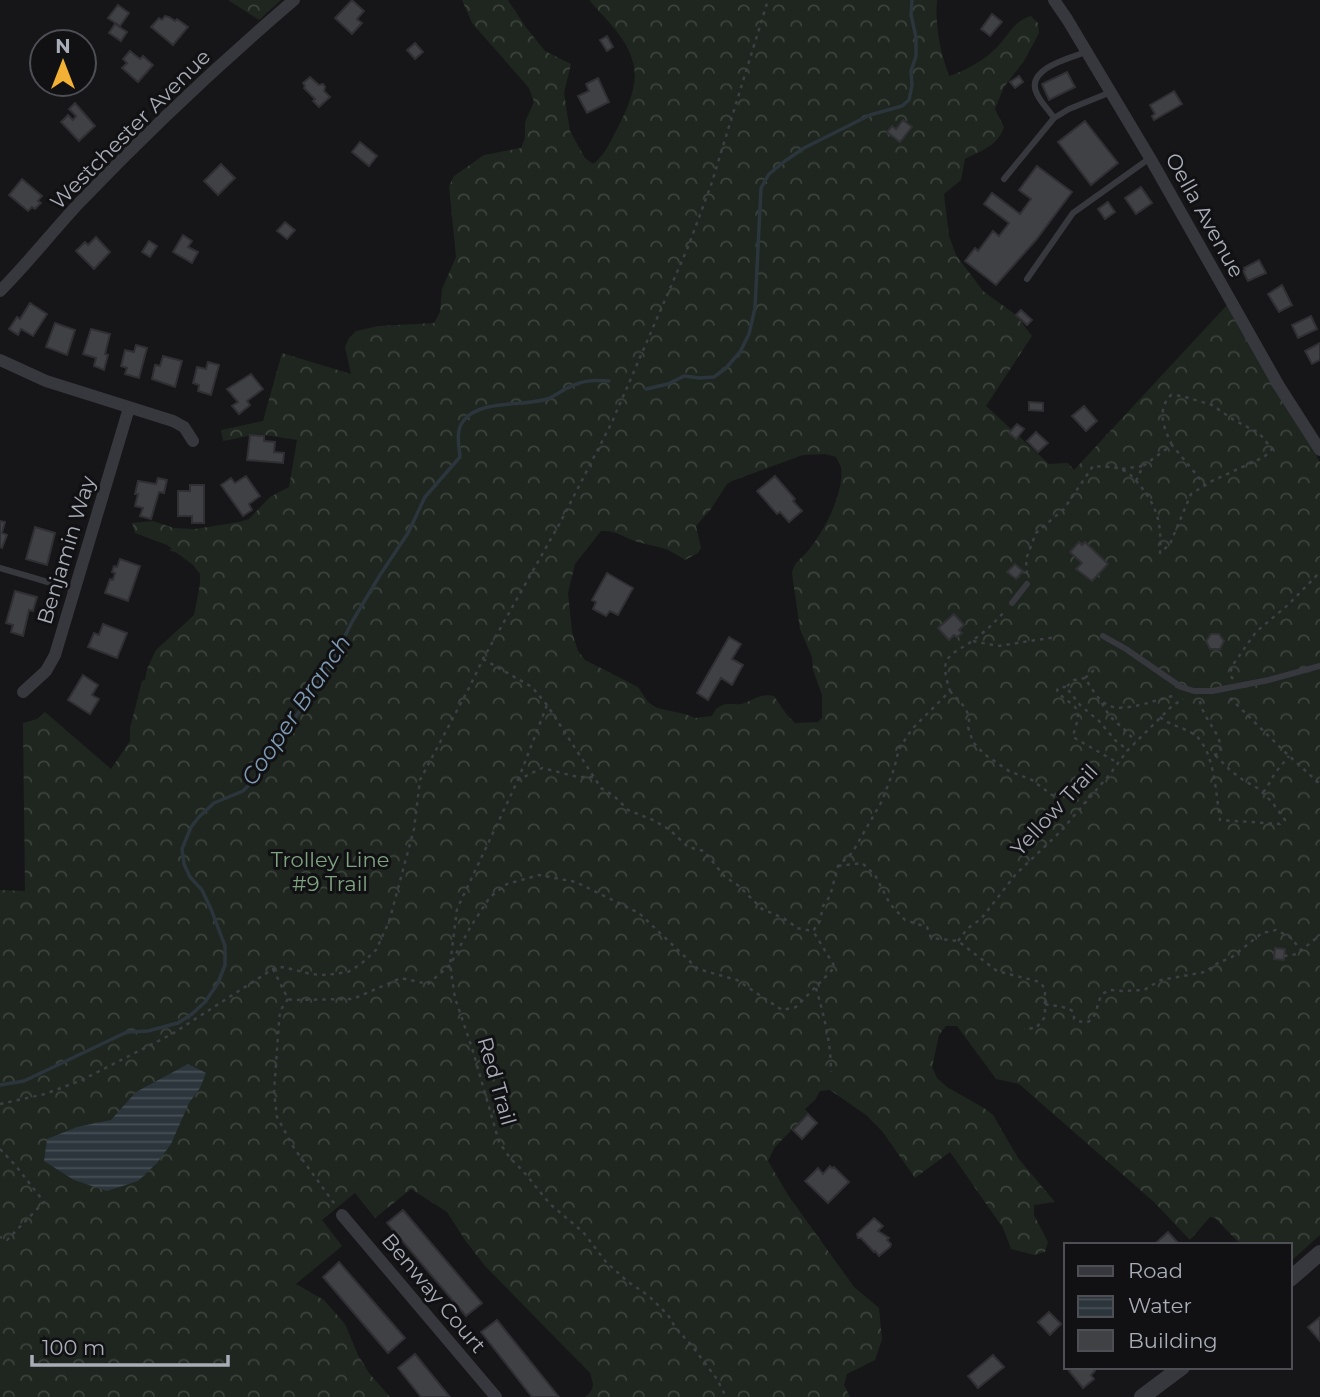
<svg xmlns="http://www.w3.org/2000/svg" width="1320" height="1397" viewBox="0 0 1320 1397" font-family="Montserrat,sans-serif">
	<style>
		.forest { fill: url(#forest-crowns); fill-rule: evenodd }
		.water { fill: url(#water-rules) }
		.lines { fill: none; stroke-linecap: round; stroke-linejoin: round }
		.stream { stroke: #2c353c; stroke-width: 3.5 }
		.building { fill: #404145; stroke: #303034; stroke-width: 2 }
		.path { stroke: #3d3f44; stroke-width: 2.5; stroke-dasharray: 3.5 5; stroke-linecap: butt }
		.service { stroke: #37383d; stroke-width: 6 }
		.minor { stroke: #37383d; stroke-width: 12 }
		.tertiary { stroke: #37383d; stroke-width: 16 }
		.labels { text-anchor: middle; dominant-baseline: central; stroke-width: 6; stroke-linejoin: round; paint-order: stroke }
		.street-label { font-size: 21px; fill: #a8adb8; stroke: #111113 }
		.park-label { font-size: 21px; fill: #7fa381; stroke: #111113 }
		.water-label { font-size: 23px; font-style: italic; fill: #7f9bb3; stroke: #111113 }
	</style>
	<defs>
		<pattern id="forest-crowns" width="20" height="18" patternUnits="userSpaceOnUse" patternTransform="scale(1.75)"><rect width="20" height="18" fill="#1e261f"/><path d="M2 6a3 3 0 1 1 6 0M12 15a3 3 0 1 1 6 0" fill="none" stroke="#3c433d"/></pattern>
		<pattern id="water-rules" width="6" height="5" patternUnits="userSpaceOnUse" patternTransform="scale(1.75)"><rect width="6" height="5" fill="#2c353c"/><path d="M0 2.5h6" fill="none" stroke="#485056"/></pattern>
	</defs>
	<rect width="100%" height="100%" fill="#161618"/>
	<path class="forest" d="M228,0h53l-22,20z
		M462,0h46l17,26 20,25 26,13 -7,29 6,38 15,27 8,6c12,-9 17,-22 24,-35 9,-16 21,-44 17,-62 -4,-27 -29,-48 -45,-67h348c-2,28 3,50 12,76 14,-4 35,-16 45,-26 14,-12 18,-29 37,-34l7,7 1,10 -15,28 -20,26 -9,22 9,18c-6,19 -22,23 -39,32l-4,21 -17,14 5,42 7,19 27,36 33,24 16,21 -46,70 63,58 19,-1 6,7 154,-166 92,158v773l-30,27v-17h-49l-26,-27 -5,-1 -20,23 -36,-38 -135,-118 -23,-5 -39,-53h-11l-7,9 -7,32 5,11 10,9 37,21 9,7 25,43 37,44 -21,3v10l14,27 -3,10 -11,3 -23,-6 -8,-21 -53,-76 -35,26 -33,-47 -16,-16 -36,-25 -10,1 -5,9 -10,9 3,4 -33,34 -7,14 20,34 66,92 25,21 3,31 -7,21 -28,14 -3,11 6,12h-265c10,-8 9,-13 5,-24l-105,-107 -20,-26 -18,-28 -36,-23 -36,29 -20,-25 -33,27 20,26 -46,38 28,16 21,24 13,31 11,18 21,24h-390v-507l25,1 -2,-168 14,-4 8,-7 66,57 19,-28v-13l12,-47 3,-1 2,-11 9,-19 38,-35 6,-31v-10l-7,-9 -16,-12 -8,-3 3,-1 -5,-4 -32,-12 -3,-10 21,-2 21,7 21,1 44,-7 10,-3 21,-22 19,-10 8,-47 -39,-6 -35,7 -2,-11 42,-9 19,-68 69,21 -6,-27 4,-9 7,-7 22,-5 56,-3 6,-11 2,-23 14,-32 -7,-71 5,-10 30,-21 37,-7 4,-10v-16l9,-20 -5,-14 -57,-65zM825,454l11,3c1,2 4,8 5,10 4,26 -18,66 -34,85 -7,8 -14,11 -15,22l8,55 12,28 1,13 9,25v23l-4,4 -23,1 -8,-8 -13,-19c-16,-3 -20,5 -33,8 -7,1 -16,-2 -22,3 -4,2 -5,6 -7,9l-17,2 -10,-4 -28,-6 -9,-6 -10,-15 -53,-27 -7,-9 -6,-19 -4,-39 7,-29 26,-33c16,-1 23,7 37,11 22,6 27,4 47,18l13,-7 3,-5 -5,-22 15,-17 16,-25 5,-3 71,-26z"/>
	<path class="water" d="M188,1064l18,9 -6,15 -11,15 -18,41 -14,19 -19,18 -31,10 -33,-11 -30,-19 3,-22 30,-12 34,-7 25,-28z"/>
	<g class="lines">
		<path class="stream" d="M646,389l22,-5 16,-8 16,2 14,-1 12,-9 14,-16 9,-18 6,-26 6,-120 8,-14 16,-13 19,-13 66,-33 32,-9 7,-6 3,-15 -1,-14 5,-15v-19l-5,-22 1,-15
			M0,1085l24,-4 103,-49 21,-1 30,-8 14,-9 13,-12 13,-19 7,-18v-19l-14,-37 -9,-19 -12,-13 -6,-13 -2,-15 9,-22 8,-10 15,-14 29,-12 12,-12 78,-119 19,-38 28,-47 28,-42 17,-36 35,-40c-1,-13 -5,-26 4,-37 18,-21 58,-13 83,-21 9,-3 16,-10 25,-13 12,-6 23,-6 37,-5"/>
	</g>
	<path class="building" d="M352,0l12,11 -7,8 5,4 -10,11 -17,-16z
		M118,5l11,8 -9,13 -12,-8z
		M992,14l10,8 -12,14 -9,-7z
		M165,16l4,1 6,4 2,-2 11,8 -15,18 -22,-18 8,-9 3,2z
		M115,24l12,8 -6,9 -12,-8z
		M607,36l6,11 -6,4 -7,-11z
		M415,43l8,9 -8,7 -8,-9z
		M130,51l10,8 3,-3 10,9 -15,17 -16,-14 5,-5 -4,-4z
		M1067,72l8,15 -26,13 -7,-16z
		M1019,76l4,6 -8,6 -5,-6z
		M310,77l9,8 4,-1 2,3 -1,4 6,6 -11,10 -6,-6 2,-2 -11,-11 1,-2 -2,-3z
		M598,78l11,24 -22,11 -9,-17 11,-5 -3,-7z
		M1174,91l8,13 -28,16 -2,-4 3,-2 -5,-9z
		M75,103l20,23 -16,15 -18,-19 7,-7 5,5 3,-4 -7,-7z
		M903,120l9,7 -12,15 -13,-10 5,-6 4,3z
		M1085,121l33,42 -27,22 -33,-43z
		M360,142l17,14 -8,10 -17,-14z
		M221,164l14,14 -17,17 -14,-14z
		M1037,166l35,26 -36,48 -40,45 -31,-24 10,-13 3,3 15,-20 6,5 10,-13 -25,-19 8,-11 28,21 11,-15 -12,-9z
		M22,179l20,17 -4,5 3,2 -6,6 -3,-2 -4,4 -19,-16z
		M1141,187l11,16 -16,11 -11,-16z
		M1108,202l7,10 -10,7 -7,-10z
		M285,222l10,8 -8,9 -10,-8z
		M183,235l9,6 -4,6 10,5 -6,11 -19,-11z
		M96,237l14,15 -16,17 -18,-18 9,-9 3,3z
		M149,241l8,5 -7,11 -8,-5z
		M1259,260l7,13 -18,8 -5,-10 2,-1 -1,-2z
		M1282,285l10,20 -13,7 -11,-18z
		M30,303l17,11 -14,22 -12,-7 -3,6 -9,-6 8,-12 3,2z
		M1021,310l11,10 -5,5 -11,-10z
		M1311,316l6,13 -19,9 -6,-13z
		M55,323l20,7 -8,25 -21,-8z
		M91,329l19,5 -5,20 3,1 -4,15 -10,-4 2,-8 -13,-4z
		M1320,343v17l-8,4 -7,-13z
		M136,345l11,3 -8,30 -14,-4 2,-6 -6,-2 4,-16 9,2z
		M163,356l19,5 -7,26 -23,-8 3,-14 5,1z
		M208,362l11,3 -8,30 -13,-4 1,-6 -6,-2 4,-16 9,2z
		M251,374l12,15 -16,12 3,4 -11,9 -7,-8 6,-4 -11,-13z
		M1029,402l14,1v8l-14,-1z
		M1084,406l13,15 -11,10 -14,-15z
		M1017,424l7,5 -8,10 -7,-6z
		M1036,432l12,11 -10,9 -11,-11z
		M250,435l14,1v5l11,1 -1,10 10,1 -1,10 -36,-3z
		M246,476l14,20 -11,8 3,6 -9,6 -22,-31 10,-7 4,5z
		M775,476l20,23 -2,2 9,10 -13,11 -9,-10 -3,2 -20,-23z
		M158,478l9,2 -3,13 -5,-1 -8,27 -11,-3 3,-8 -8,-2 3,-12h-3l3,-13 18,3z
		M190,485h14v38h-12v-7h-14v-25h12z
		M0,521l5,1 -3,11 5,2 -5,13 -2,-1z
		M35,527l20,6 -8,32 -21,-6z
		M1079,542l3,3 3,-3 23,22 -16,17 -16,-12 6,-6 -12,-11z
		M120,559l20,7 -12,35 -23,-8 5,-14 3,1 2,-7 -3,-1 2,-6 3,1z
		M1015,564l8,7 -7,8 -9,-7z
		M607,573l26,15 -15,27 -8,-4 -4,5 -13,-7 3,-7 -4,-2z
		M15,591l22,6 -4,14 -4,-1 -6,26 -12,-4 2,-7 -7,-2z
		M954,614l10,11 -5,5 3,3 -5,4 -3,-2 -5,5 -11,-12z
		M103,624l24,9 -10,25 -29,-11 6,-14 5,2z
		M1211,634h8l5,7 -4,8h-10l-4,-8z
		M729,637l12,7 -9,15 11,6 -11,20 -11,-7 -13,22 -11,-7z
		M83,675l15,10 -6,10 7,4 -9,15 -22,-14z
		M1275,948l10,1 -1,11 -10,-1z
		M808,1114l9,9 -15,16 -9,-9z
		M830,1166l2,2 2,-1 15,15 -21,21 -23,-22 13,-13 5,6z
		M403,1210l79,93 -16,13 -79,-93z
		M874,1218l9,8 -5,5 11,7 -2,2 4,4 -1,3 -11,9 -4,-5 -1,1 -13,-14h-3l-1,-4z
		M1168,1232l12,13h-20l-3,-3z
		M339,1262l66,76 -17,15 -65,-76z
		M1049,1312l12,12 -11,11 -12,-13z
		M1320,1317v24l-12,-14z
		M497,1320l62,77h-27l-51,-65z
		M415,1354l35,43h-29l-23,-29z
		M993,1355l11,12 -26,21 -10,-12z
		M1074,1367h18l3,4 -4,4 3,4 -11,9 -14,-17z"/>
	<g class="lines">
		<path class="path" d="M1122,469l21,-3
			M1136,481l7,-15 29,-21 33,40
			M1027,574l-1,-15 10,-26 28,-24 29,-43c8,1 19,0 27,3 7,2 13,8 17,13 20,23 25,41 23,71l10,-9 21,-50 21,-13 52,-24 8,-8 -13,-16 -25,-13 -22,-15 -30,-9 -11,-1c-15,15 -7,34 1,50
			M973,641l25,5 58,-9
			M483,659l49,28 15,18 54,83 13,8 14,14 25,10 17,10 18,17 16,4 21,26 14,9 23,23 21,9 9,6 4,4 17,3 7,-10 3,-15 7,-10 8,-30 14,-13 30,-52 12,-32 5,-20 13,-20 38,-38c-13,-39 2,-34 26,-53 11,-8 20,-17 29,-27
			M1094,670l-9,8c6,9 12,21 21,26 16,11 53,-6 71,-9
			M1085,678l-11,2 -8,7 14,18 19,16 17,20 12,9
			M1233,679l-3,-4 2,-9 24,-34 33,-28 31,-32
			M1066,687h-6l-3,3c4,10 22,14 21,25 0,7 -4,15 -5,22l45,26
			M950,691c9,10 23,21 18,36l5,15 11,12 25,17 23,9 20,15 19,3 13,5
			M1230,698l57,56 33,30
			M1200,701c3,19 24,34 20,52l-6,2
			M1102,703c9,20 22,22 33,39
			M1160,717c10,9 24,10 35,18 20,16 21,61 25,85l60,4 5,-4 -13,-18 -13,-13 -16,-9 -12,-9 -16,-16
			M593,777h-15l-36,-9 -24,12 -61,129 -7,56 5,33 17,50 27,94 11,16 13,13 27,33 33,28 23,30 21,19 22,15 19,19 7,12 17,19 25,33 9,18
			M518,780l29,-75
			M1263,792l3,-3 9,-16 14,-17
			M838,866l24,-3 13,12 15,29 15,16 22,7 4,11 27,3 39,30 43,11 5,7v28l-9,11 -12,1
			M958,941l10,-13 13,-9 35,-45 44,-42 50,-58 17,-23 45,-45 11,-7
			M1284,956l13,-2 23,-19
			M273,969l15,30 4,1 61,-1 48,-21 27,6 22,-19 21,-39 19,-29 17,-13 32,-9 37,7 63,31 59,56 39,11 45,30 14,-3 39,-40 -22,-36
			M816,988c8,28 15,55 15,84
			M288,999l-8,12 -1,11 -5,70 3,25 17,31 42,58
			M1045,1004c12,3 18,1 29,8v7c23,11 20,-9 28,-25l8,-4 12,1 22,-1 17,-10 44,-8 13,-9 14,-6 30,-24 14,-3 14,7 12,14
			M0,1104l45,-10 37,-14 90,-46 101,-65 10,-2 28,7 15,1 22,-3 13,-8 15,-14 13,-28 25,-93 6,-49 50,-94 13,-27 78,-138 51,-99 76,-175 23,-62 57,-185
			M0,1149l16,17 28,36 -37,38 -7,-3"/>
		<path class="service" d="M1054,118c-5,-8 -13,-15 -17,-24 -13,-25 33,-36 49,-42
			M1004,179l50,-61 15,-9 42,-17
			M1027,279l46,-66 77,-55
			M0,568l75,22
			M1012,603l15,-19
			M1103,636l23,13 55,38 13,4h18l57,-11 51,-14"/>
		<path class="minor" d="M1054,0l13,19 83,139 129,228 41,64
			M0,291c28,-28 52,-59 79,-88 68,-71 140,-139 215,-203
			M0,360l46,21 127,40 11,6 9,14
			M23,692l23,-21 9,-16 74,-247
			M342,1215l154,182"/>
		<path class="tertiary" d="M1290,1279l30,-26
			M1142,1397l40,-30"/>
	</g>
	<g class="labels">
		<g class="street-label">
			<text transform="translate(130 129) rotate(-45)">Westchester Avenue</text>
			<text transform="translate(1205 215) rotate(61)">Oella Avenue</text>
			<text transform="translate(66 550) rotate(-73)">Benjamin Way</text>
			<text transform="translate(1054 810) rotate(-47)">Yellow Trail</text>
			<text transform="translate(497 1081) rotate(74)">Red Trail</text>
			<text transform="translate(434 1293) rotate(50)">Benway Court</text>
		</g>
		<g class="park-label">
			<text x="330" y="859">Trolley Line<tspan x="330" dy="24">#9 Trail</tspan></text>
		</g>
		<g class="water-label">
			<text transform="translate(296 710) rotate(-56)">Cooper Branch</text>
		</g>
	</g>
	<rect x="1064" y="1243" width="228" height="126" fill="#111113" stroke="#4d4f55" stroke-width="2"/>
	<rect x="1078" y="1266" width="35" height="10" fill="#37383d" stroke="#4d4f55" stroke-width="2"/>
	<text x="1128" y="1278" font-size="21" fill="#a8adb8">Road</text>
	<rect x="1078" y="1296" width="35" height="21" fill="url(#water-rules)" stroke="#4d4f55" stroke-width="2"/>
	<text x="1128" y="1313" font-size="21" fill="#a8adb8">Water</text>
	<rect x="1078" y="1330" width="35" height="21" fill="#404145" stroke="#4d4f55" stroke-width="2"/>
	<text x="1128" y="1348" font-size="21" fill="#a8adb8">Building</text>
	<g transform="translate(63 63)"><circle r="33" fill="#111113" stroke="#4d4f55" stroke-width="2"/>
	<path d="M0-5L12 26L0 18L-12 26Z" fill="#f2b134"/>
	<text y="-10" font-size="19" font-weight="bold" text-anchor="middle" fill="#a8adb8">N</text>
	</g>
	<path d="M32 1355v10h196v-10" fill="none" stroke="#a8adb8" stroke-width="3.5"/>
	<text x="42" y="1355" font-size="21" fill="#a8adb8" stroke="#111113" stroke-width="5" paint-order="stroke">100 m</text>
</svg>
